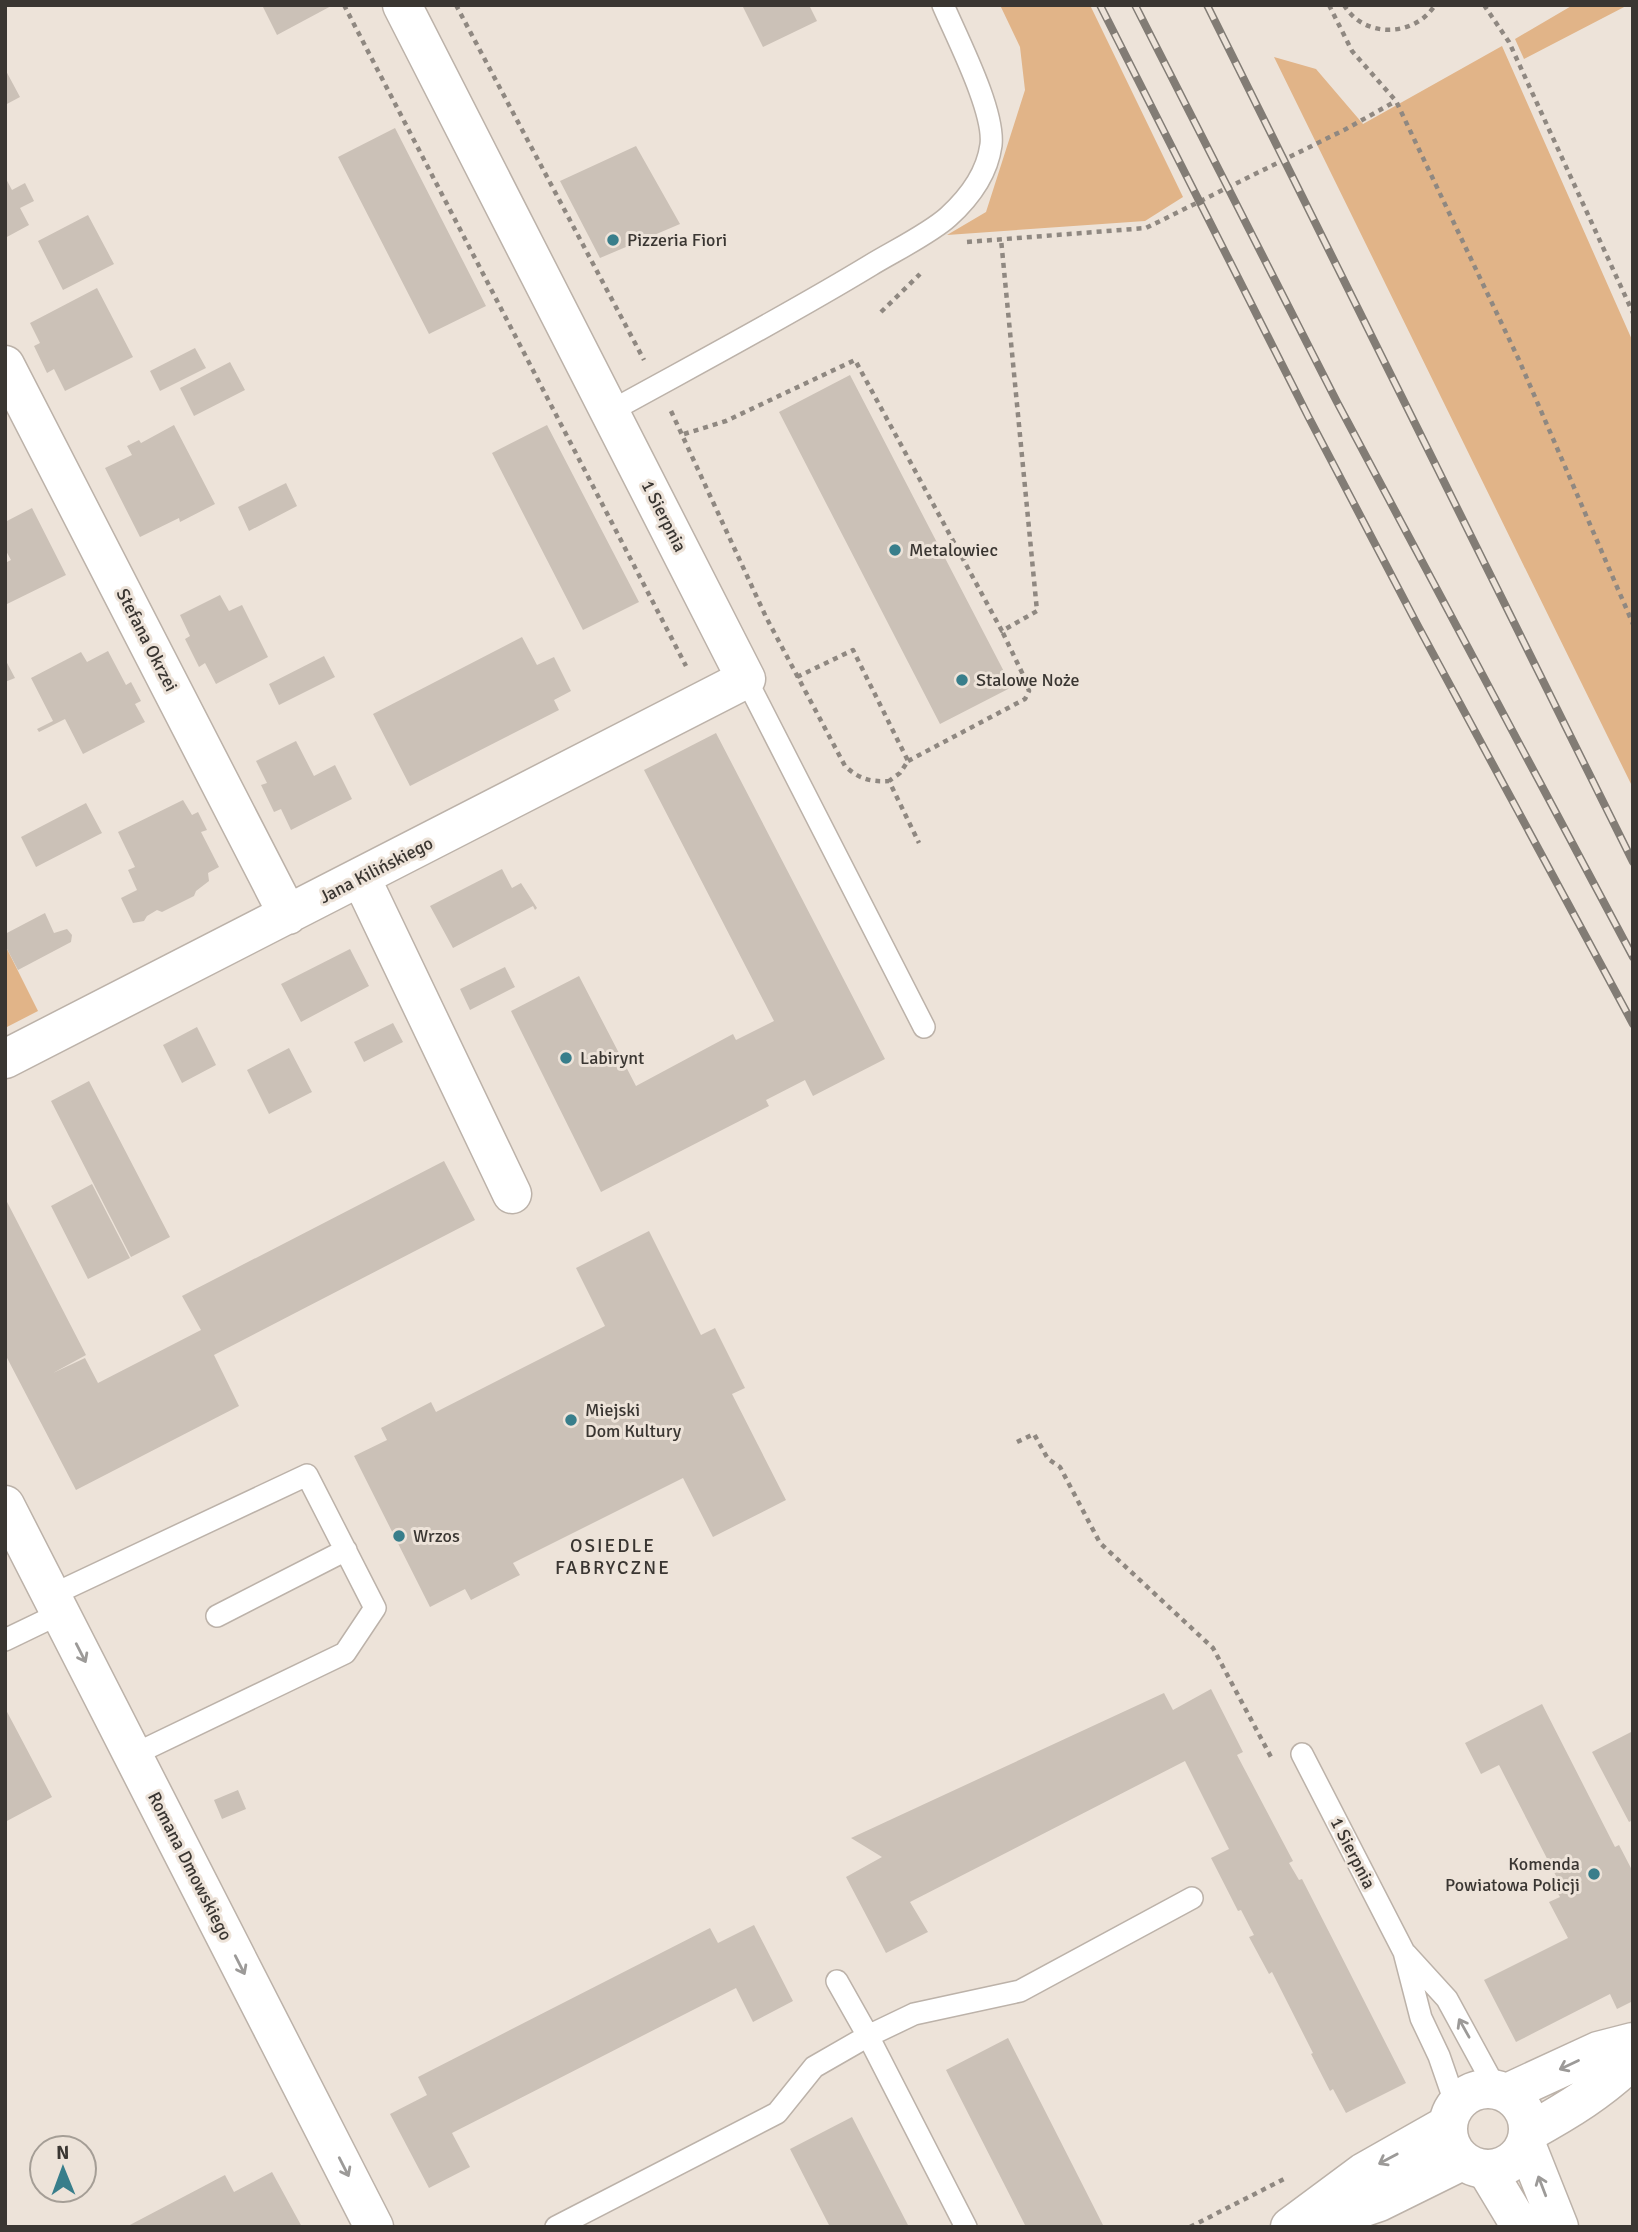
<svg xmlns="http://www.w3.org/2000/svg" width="1638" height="2232" viewBox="0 0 1638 2232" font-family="Signika,sans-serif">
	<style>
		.green { fill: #e1b488 }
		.building { fill: #cbc1b7 }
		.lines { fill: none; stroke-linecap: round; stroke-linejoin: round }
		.service-casing { stroke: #bcb2a9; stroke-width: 24 }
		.minor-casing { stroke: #bcb2a9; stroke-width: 41 }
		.tertiary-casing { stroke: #bcb2a9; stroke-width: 41 }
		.path { stroke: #8f8881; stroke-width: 4.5; stroke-dasharray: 5 5; stroke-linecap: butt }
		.service { stroke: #fff; stroke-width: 21 }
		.minor { stroke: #fff; stroke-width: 38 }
		.tertiary { stroke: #fff; stroke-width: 38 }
		.rail-casing { stroke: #827c75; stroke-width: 8 }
		.rail { stroke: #ede3d9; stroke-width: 5; stroke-dasharray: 16; stroke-linecap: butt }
		.oneway { stroke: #9c9a98 }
		.poi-dot { fill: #387e8b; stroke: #ede3d9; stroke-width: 2.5 }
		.labels { text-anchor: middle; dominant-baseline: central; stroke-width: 6; stroke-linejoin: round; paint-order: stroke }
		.poi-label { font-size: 18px; fill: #3a3632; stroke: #ede3d9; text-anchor: start }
		.street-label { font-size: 18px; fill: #3a3632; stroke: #ede3d9 }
		.neighbourhood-label { font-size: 19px; letter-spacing: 2px; fill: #3a3632; stroke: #ede3d9 }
	</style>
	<rect width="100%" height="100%" fill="#ede3d9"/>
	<path class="green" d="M1000,5h90l93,192 -38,24 -198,14 39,-23 39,-122 -5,-43z
		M1573,5h55l-104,54 -9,-20z
		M1502,46l131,296v446l-359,-731 42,12 47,55z
		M5,945l33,66 -33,17z"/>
	<path class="building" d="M262,5h71l-56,30z
		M742,5h67l8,16 -54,26z
		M5,69l15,28 -15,8z
		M395,128l91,178 -57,28 -91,-177z
		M636,146l44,78 -80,34 -40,-77z
		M5,177l7,13 13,-7 9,18 -14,7 9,17 -24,13z
		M88,215l26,49 -51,26 -25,-49z
		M97,288l36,69 -68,34 -11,-22 -7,4 -13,-27 6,-3 -10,-20z
		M195,348l11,20 -46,23 -10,-20z
		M230,362l15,28 -51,26 -14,-28z
		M850,375l162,312 -72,37 -161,-312z
		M174,425l41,79 -35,18 -1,-4 -39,19 -35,-69 27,-13 -5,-9 12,-6 2,3z
		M547,425l92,177 -56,28 -91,-177z
		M286,483l11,23 -48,25 -11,-24z
		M32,508l34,67 -61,30v-42l6,-3 -6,-11v-27z
		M220,595l9,16 13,-6 26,52 -52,27 -11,-21 -6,4 -14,-28 5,-3 -10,-21z
		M522,637l15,28 17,-8 17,34 -17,9 5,10 -149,76 -37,-72z
		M108,651l18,34 5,-3 10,19 -6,3 10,18 -62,32 -18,-35 -26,13 -2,-3 16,-8 -22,-43 50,-26 6,10z
		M324,656l11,21 -56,28 -10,-21z
		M5,659l10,19 -10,4z
		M716,733l169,326 -72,37 -8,-16 -39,20 3,6 -168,86 -90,-181 68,-35 57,110 97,-52 3,6 38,-19 -130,-251z
		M296,741l18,35 21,-11 17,34 -61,31 -10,-21 -7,3 -13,-27 6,-2 -11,-22z
		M183,800l9,15 6,-3 9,18 -6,2 18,35 -11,6 1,8 -13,10 -2,5 -32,16 -5,-2 -10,6 -3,5 -11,2 -12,-25 16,-8 -9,-20 7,-3 -17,-35z
		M86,803l16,30 -66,34 -15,-30z
		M502,869l10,19 9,-5 16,25 -2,2 -2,-4 -80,42 -23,-42z
		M45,913l9,20 13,-4 5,6 -1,7 -53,28 -13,-25v-11z
		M350,949l19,37 -68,36 -20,-38z
		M505,967l10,20 -45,23 -10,-21z
		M393,1023l10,19 -39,20 -10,-20z
		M197,1027l19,38 -34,18 -19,-38z
		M289,1048l23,44 -43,22 -22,-44z
		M89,1081l81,156 -39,20 -80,-156z
		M444,1161l31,59 -261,135 25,51 -163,84 -71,-136v-156l81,157 -33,18 32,-15 13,25 103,-53 -19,-34z
		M92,1184l38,74 -42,21 -37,-73z
		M649,1231l52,104 14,-7 30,60 -13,6 54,106 -73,37 -30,-59 -170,85 7,12 -49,25 -6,-11 -35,18 -76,-151 33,-16 -6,-12 50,-26 5,10 169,-86 -29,-58z
		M1211,1689l32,63 -6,3 56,106 -4,2 10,17 3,-1 104,204 -60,30 -13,-24 -3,2 -19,-37 2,-1 -41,-81 -3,2 -20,-37 5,-2 -13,-25 -3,1 -27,-53 18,-9 -44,-88 -275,141 18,30 -42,21 -40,-76 36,-20 -31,-19 313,-145 9,17z
		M1542,1704l73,143 4,-2 14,27v129l-16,8 -7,-15 -94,48 -32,-62 84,-42 -19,-36 11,-5 -10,-18 6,-3 -57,-111 -18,9 -16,-31z
		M5,1708l47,89 -47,25z
		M1633,1731v89l-4,2 -37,-70z
		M238,1790l8,19 -24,10 -8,-19z
		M754,1925l39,76 -40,21 -17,-34 -284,145 18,34 -41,21 -39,-74 37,-19 -9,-18 292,-149 8,15z
		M1008,2038l96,189h-78l-80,-157z
		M852,2117l57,110h-79l-40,-78z
		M272,2172l30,55h-176l99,-52 9,17z"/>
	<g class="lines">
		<g class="service-casing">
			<path id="service" d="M611,411c87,-48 176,-95 260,-146 23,-14 58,-31 77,-48 21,-19 39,-43 43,-72 4,-34 -34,-107 -48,-140
				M746,679l178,348
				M52,1595l255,-120 68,133 -30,45 -212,102
				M217,1616l129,-66
				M5,1640l56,-27
				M1302,1754l102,198 17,66 18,38 17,49
				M1406,1954l41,45 49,90
				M837,1981l31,55 98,191
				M556,2227l221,-114 37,-46 54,-31 46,-22 106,-23 172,-93"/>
		</g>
		<g class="minor-casing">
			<path id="minor" d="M5,365l283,550
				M361,878l151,316
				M5,1059l741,-380 -344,-674
				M5,1505l369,722
				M1526,2144l33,83
				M1486,2169l35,58"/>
		</g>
		<g class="tertiary-casing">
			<path id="tertiary" d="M1448 2129a40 40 0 1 1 80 0a40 40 0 1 1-80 0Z
				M1507,2093l91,-42 35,-9
				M1529,2132c38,-21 73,-42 104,-73
				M1309,2226l70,-24 83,-41
				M1290,2227l74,-55 83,-47"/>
		</g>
		<path class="path" d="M344,5l342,661
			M456,5l188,355
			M1329,5l23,46 44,50 123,259 114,264
			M1344,5c20,34 71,32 91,0
			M1484,5l25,37 124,271
			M967,242l179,-14 200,-99 50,-28
			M881,312l39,-38
			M671,411l95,206 79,149c14,13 25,16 44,15l30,62
			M684,434l42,-13 129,-61 147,271 35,-20 -36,-372
			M797,677l56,-27 55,111 -8,12 -11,8
			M908,761l117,-62 4,-8 -3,-10 -24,-50
			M1017,1442l17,-8 14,25 12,8 40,76 113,105 58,109
			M1190,2227l96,-49"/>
		<use href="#service" class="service"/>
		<use href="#minor" class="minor"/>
		<use href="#tertiary" class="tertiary"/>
		<g class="rail-casing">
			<path id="rail" d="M1100,5l208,411 110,210 215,398
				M1135,5l202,397 296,555
				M1207,5l426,857"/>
		</g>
		<use href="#rail" class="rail"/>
	</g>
	<defs><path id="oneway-shaft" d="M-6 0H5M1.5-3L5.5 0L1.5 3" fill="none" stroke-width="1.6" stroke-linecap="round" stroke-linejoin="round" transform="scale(1.75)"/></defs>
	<g class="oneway">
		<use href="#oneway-shaft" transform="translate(81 1653) rotate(63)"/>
		<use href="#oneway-shaft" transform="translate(240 1965) rotate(63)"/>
		<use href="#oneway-shaft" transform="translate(1464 2028) rotate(-119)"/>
		<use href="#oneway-shaft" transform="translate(1569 2065) rotate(155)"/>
		<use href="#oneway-shaft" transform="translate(1388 2159) rotate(152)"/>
		<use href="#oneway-shaft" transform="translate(344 2167) rotate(63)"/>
		<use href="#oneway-shaft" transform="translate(1542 2186) rotate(-111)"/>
	</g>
	<g class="poi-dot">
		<circle cx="613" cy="240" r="7"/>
		<circle cx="895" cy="550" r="7"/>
		<circle cx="962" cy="680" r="7"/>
		<circle cx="566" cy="1058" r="7"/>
		<circle cx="571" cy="1420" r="7"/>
		<circle cx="399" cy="1536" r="7"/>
		<circle cx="1594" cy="1874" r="7"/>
	</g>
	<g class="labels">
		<g class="poi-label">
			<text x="627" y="240">Pizzeria Fiori</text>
			<text x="909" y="550">Metalowiec</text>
			<text x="976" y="680">Stalowe Noże</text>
			<text x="580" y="1058">Labirynt</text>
			<text x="585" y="1410">Miejski<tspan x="585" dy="21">Dom Kultury</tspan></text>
			<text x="413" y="1536">Wrzos</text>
			<text x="1580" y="1864" text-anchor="end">Komenda<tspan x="1580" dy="21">Powiatowa Policji</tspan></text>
		</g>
		<g class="street-label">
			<text transform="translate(664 516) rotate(63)">1 Sierpnia</text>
			<text transform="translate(147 640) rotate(63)">Stefana Okrzei</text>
			<text transform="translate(376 870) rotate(-27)">Jana Kilińskiego</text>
			<text transform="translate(1353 1853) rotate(63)">1 Sierpnia</text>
			<text transform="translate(190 1866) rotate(63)">Romana Dmowskiego</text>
		</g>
		<g class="neighbourhood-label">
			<text x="613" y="1546">OSIEDLE<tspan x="613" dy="22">FABRYCZNE</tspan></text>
		</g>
	</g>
	<rect width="1638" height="2232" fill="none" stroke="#3a3632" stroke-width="14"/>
	<g transform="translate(63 2169) rotate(359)"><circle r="33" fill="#ede3d9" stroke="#a59e96" stroke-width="2"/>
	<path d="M0-5L12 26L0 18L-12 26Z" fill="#387e8b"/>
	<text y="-10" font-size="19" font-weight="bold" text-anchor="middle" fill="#3a3632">N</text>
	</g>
</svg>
